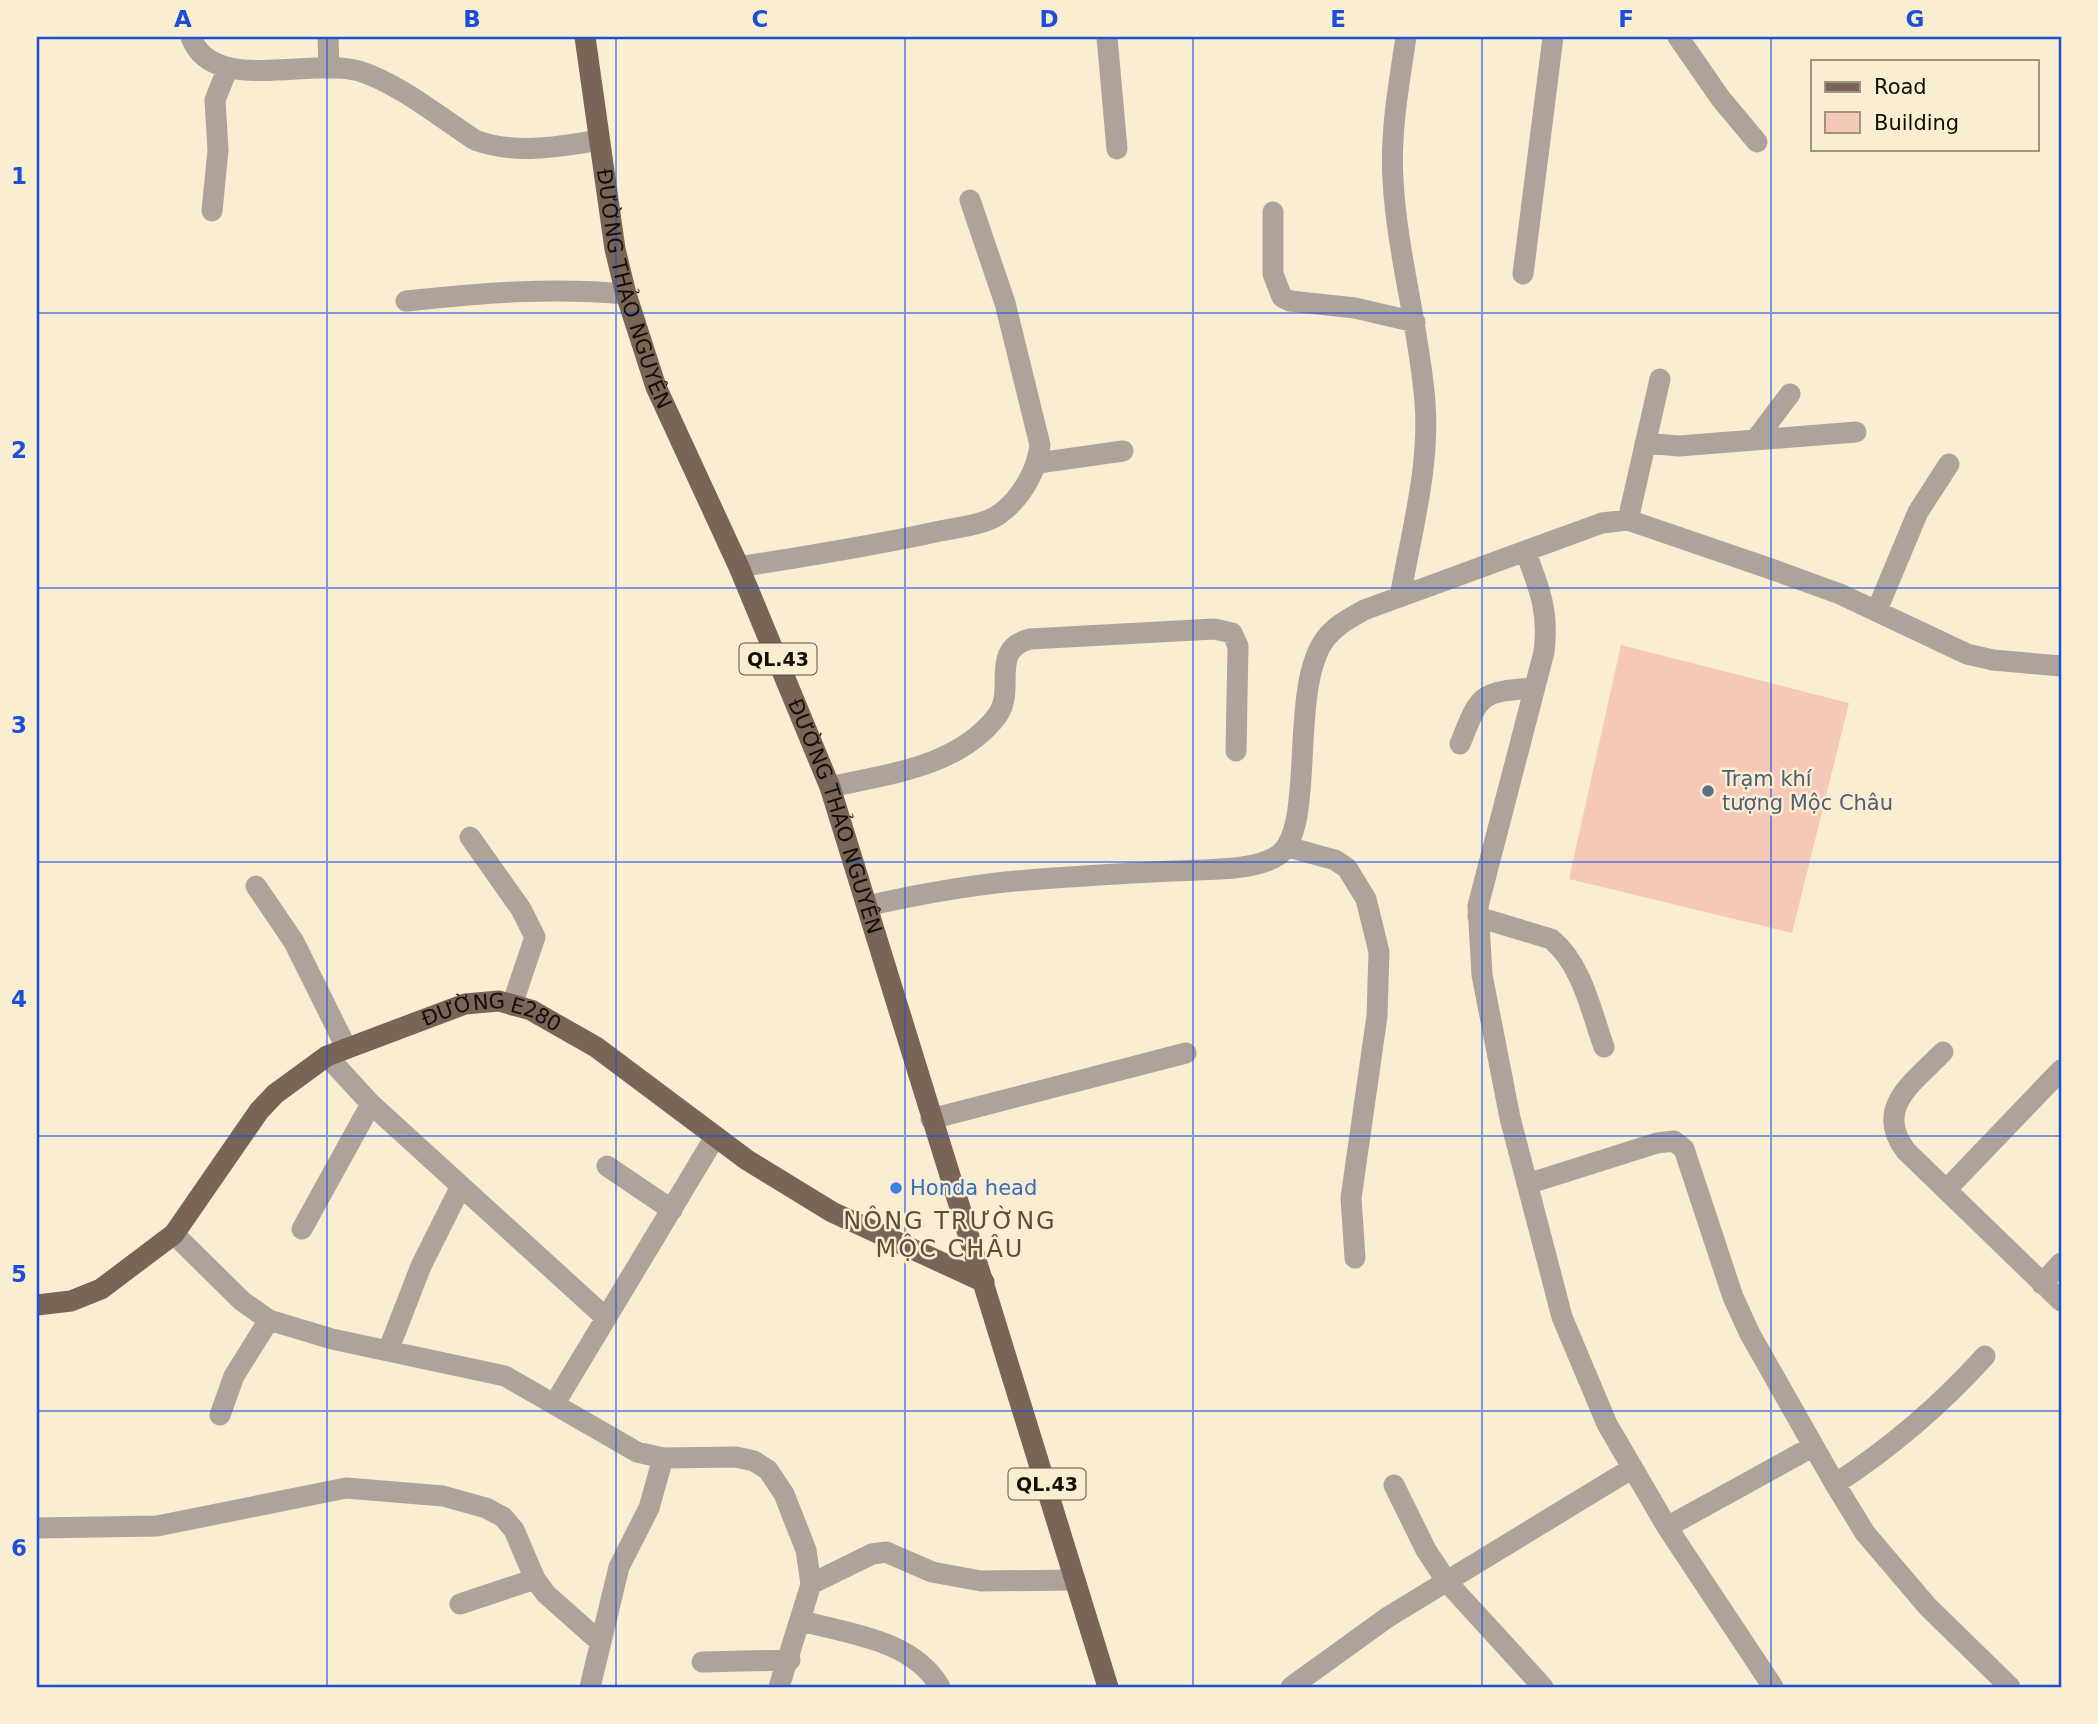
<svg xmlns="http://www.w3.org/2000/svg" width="2098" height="1724" viewBox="0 0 2098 1724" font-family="'DejaVu Sans',sans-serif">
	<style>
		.building { fill: #f6c8b8 }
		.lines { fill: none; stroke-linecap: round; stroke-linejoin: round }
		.minor { stroke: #aea39b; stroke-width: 21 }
		.major { stroke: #786558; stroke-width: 21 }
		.grid { fill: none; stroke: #1d4ed8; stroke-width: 2; stroke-opacity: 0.55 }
		.service-dot { fill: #5c6f8a; stroke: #f9edd2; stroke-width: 2.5 }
		.shop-dot { fill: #3f7fe0; stroke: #f9edd2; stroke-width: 2.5 }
		.labels { text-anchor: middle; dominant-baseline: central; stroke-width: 5; stroke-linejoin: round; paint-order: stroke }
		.shield { fill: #f9edd2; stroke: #595244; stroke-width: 2 }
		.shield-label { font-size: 19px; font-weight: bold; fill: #141007 }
		.street-label { font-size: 21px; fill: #141007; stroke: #f9edd2 }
		.service-label { font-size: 21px; fill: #4e5e75; stroke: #f9edd2; text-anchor: start }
		.shop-label { font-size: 21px; fill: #366cbe; stroke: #f9edd2; text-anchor: start }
		.quarter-label { font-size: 24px; letter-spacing: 2px; fill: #5a5039; stroke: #f9edd2 }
		.neatline { fill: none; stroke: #1d4ed8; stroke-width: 2.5 }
		.grid-label { font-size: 23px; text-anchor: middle; font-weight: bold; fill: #1d4ed8 }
	</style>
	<rect width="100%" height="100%" fill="#f9edd2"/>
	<path class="building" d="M1621,645l228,58 -57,230 -223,-54z"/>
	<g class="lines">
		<path class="minor" d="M191,37c20,58 121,20 168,34 39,12 82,47 116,69 40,15 83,7 124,0
			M328,37l1,31
			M1107,37l10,112
			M1678,37l43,62 36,43
			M212,211l6,-61 -3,-50 12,-30
			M1273,212v62l9,23 8,4 65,7 60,14
			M1523,274l30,-237
			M406,301c74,-8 146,-14 220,-7
			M1756,439l34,-45
			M1645,443l34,3 177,-14
			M1038,463l85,-12
			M1628,520l32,-141
			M1526,553c14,37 23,59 18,99l-66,254 4,69 28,143 52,199 45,107 60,103 106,160
			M739,567c68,-11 134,-21 201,-36 19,-4 46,-6 61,-18 21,-16 36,-43 39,-68l-35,-142 -35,-103
			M1400,597c11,-63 30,-130 25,-195 -6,-75 -28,-148 -32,-222 -3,-48 6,-96 13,-143
			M1877,610l41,-98 31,-48
			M1460,744c20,-50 19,-52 74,-56
			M830,787c58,-13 128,-20 167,-71 20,-27 -9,-66 33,-77l184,-10 18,4 6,13 -2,105
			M470,837l51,72 14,28 -23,68
			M1288,847l47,13 12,8 19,31 13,53 -2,64 -26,182 4,60
			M256,886l38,56 52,105
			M867,906c57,-13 115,-23 173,-27 44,-3 88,-6 133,-8 28,-2 80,1 104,-15 41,-25 10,-168 49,-218 10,-13 24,-20 38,-28l238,-87 26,-3 146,50 66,24 127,60 26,6 68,6
			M1478,917l73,22c31,25 40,72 53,108
			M1943,1052c-29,30 -70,56 -37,99l155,150
			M327,1056l44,48 235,214
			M931,1119l255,-66
			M607,1166l65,44
			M1527,1184l130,-41 17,-2 10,8 49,148 17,37 85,150 30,49 63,74 82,80
			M1946,1190l115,-120
			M302,1229l69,-125
			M174,1234l68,67 27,19 63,19 173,37 132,76 26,6 73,-1 18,4 14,9 16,24 22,56 5,34 -32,103
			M2042,1284l19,-21
			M388,1351l33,-85 40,-80
			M555,1403l160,-266
			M220,1415l14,-39 35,-56
			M1835,1484c57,-37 104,-77 150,-128
			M1394,1485l32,65 21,32 96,105
			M1667,1527l145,-80
			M37,1528l120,-2 189,-38 97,8 43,12 17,9 11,13 21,49 11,15 54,48
			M811,1584l61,-30 14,-2 46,20 49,9 94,-1
			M460,1604l75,-25
			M802,1621c48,13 111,19 138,66
			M702,1662l88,-2
			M590,1687l29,-120 30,-59 14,-50
			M1291,1687l97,-70 243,-148"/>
		<g class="major">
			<path id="s1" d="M585,37l30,212 11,45 30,93 83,180 91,220 278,900"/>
			<path id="s2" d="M37,1305l34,-4 30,-12 73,-55 85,-123 16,-17 52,-38 138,-52 34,-3 32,9 65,37 151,113 85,52 152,70"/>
		</g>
	</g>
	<path class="grid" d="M327,37v1650M616,37v1650M905,37v1650M1193,37v1650M1482,37v1650M1771,37v1650M37,313h2024M37,588h2024M37,862h2024M37,1136h2024M37,1411h2024"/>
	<circle class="service-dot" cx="1708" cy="791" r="7"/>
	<circle class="shop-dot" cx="896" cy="1188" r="7"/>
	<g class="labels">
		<g class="shield">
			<rect x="739.5" y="643.5" width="77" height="31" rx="5"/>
			<rect x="1008.5" y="1468.5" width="77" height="31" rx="5"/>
		</g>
		<g class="shield-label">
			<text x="778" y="659">QL.43</text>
			<text x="1047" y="1484">QL.43</text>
		</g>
		<g class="street-label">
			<text stroke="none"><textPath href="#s1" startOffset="257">ĐƯỜNG THẢO NGUYÊN</textPath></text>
			<text stroke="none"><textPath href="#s1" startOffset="824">ĐƯỜNG THẢO NGUYÊN</textPath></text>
			<text stroke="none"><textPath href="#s2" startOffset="570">ĐƯỜNG E280</textPath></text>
		</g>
		<g class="service-label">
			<text x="1722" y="779">Trạm khí<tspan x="1722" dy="24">tượng Mộc Châu</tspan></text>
		</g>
		<g class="shop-label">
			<text x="910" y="1188">Honda head</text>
		</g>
		<g class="quarter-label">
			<text x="950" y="1221">NÔNG TRƯỜNG<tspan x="950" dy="28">MỘC CHÂU</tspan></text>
		</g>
	</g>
	<rect width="2098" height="1724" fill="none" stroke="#f9edd2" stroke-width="77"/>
	<rect x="1811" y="60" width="228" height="91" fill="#f9edd2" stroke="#9d9581" stroke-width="2"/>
	<rect x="1825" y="82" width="35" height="10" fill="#786558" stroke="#9d9581" stroke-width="2"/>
	<text x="1874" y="94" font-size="21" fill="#141007">Road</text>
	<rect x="1825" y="112" width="35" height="21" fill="#f6c8b8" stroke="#9d9581" stroke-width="2"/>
	<text x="1874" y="130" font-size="21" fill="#141007">Building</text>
	<rect x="38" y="38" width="2022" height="1648" class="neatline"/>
	<g class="grid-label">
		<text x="183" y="27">A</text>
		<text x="472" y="27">B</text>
		<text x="760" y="27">C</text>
		<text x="1049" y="27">D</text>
		<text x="1338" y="27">E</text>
		<text x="1626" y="27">F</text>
		<text x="1915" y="27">G</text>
		<text x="19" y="184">1</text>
		<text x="19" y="458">2</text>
		<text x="19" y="733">3</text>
		<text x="19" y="1007">4</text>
		<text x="19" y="1282">5</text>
		<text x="19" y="1556">6</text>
	</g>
</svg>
